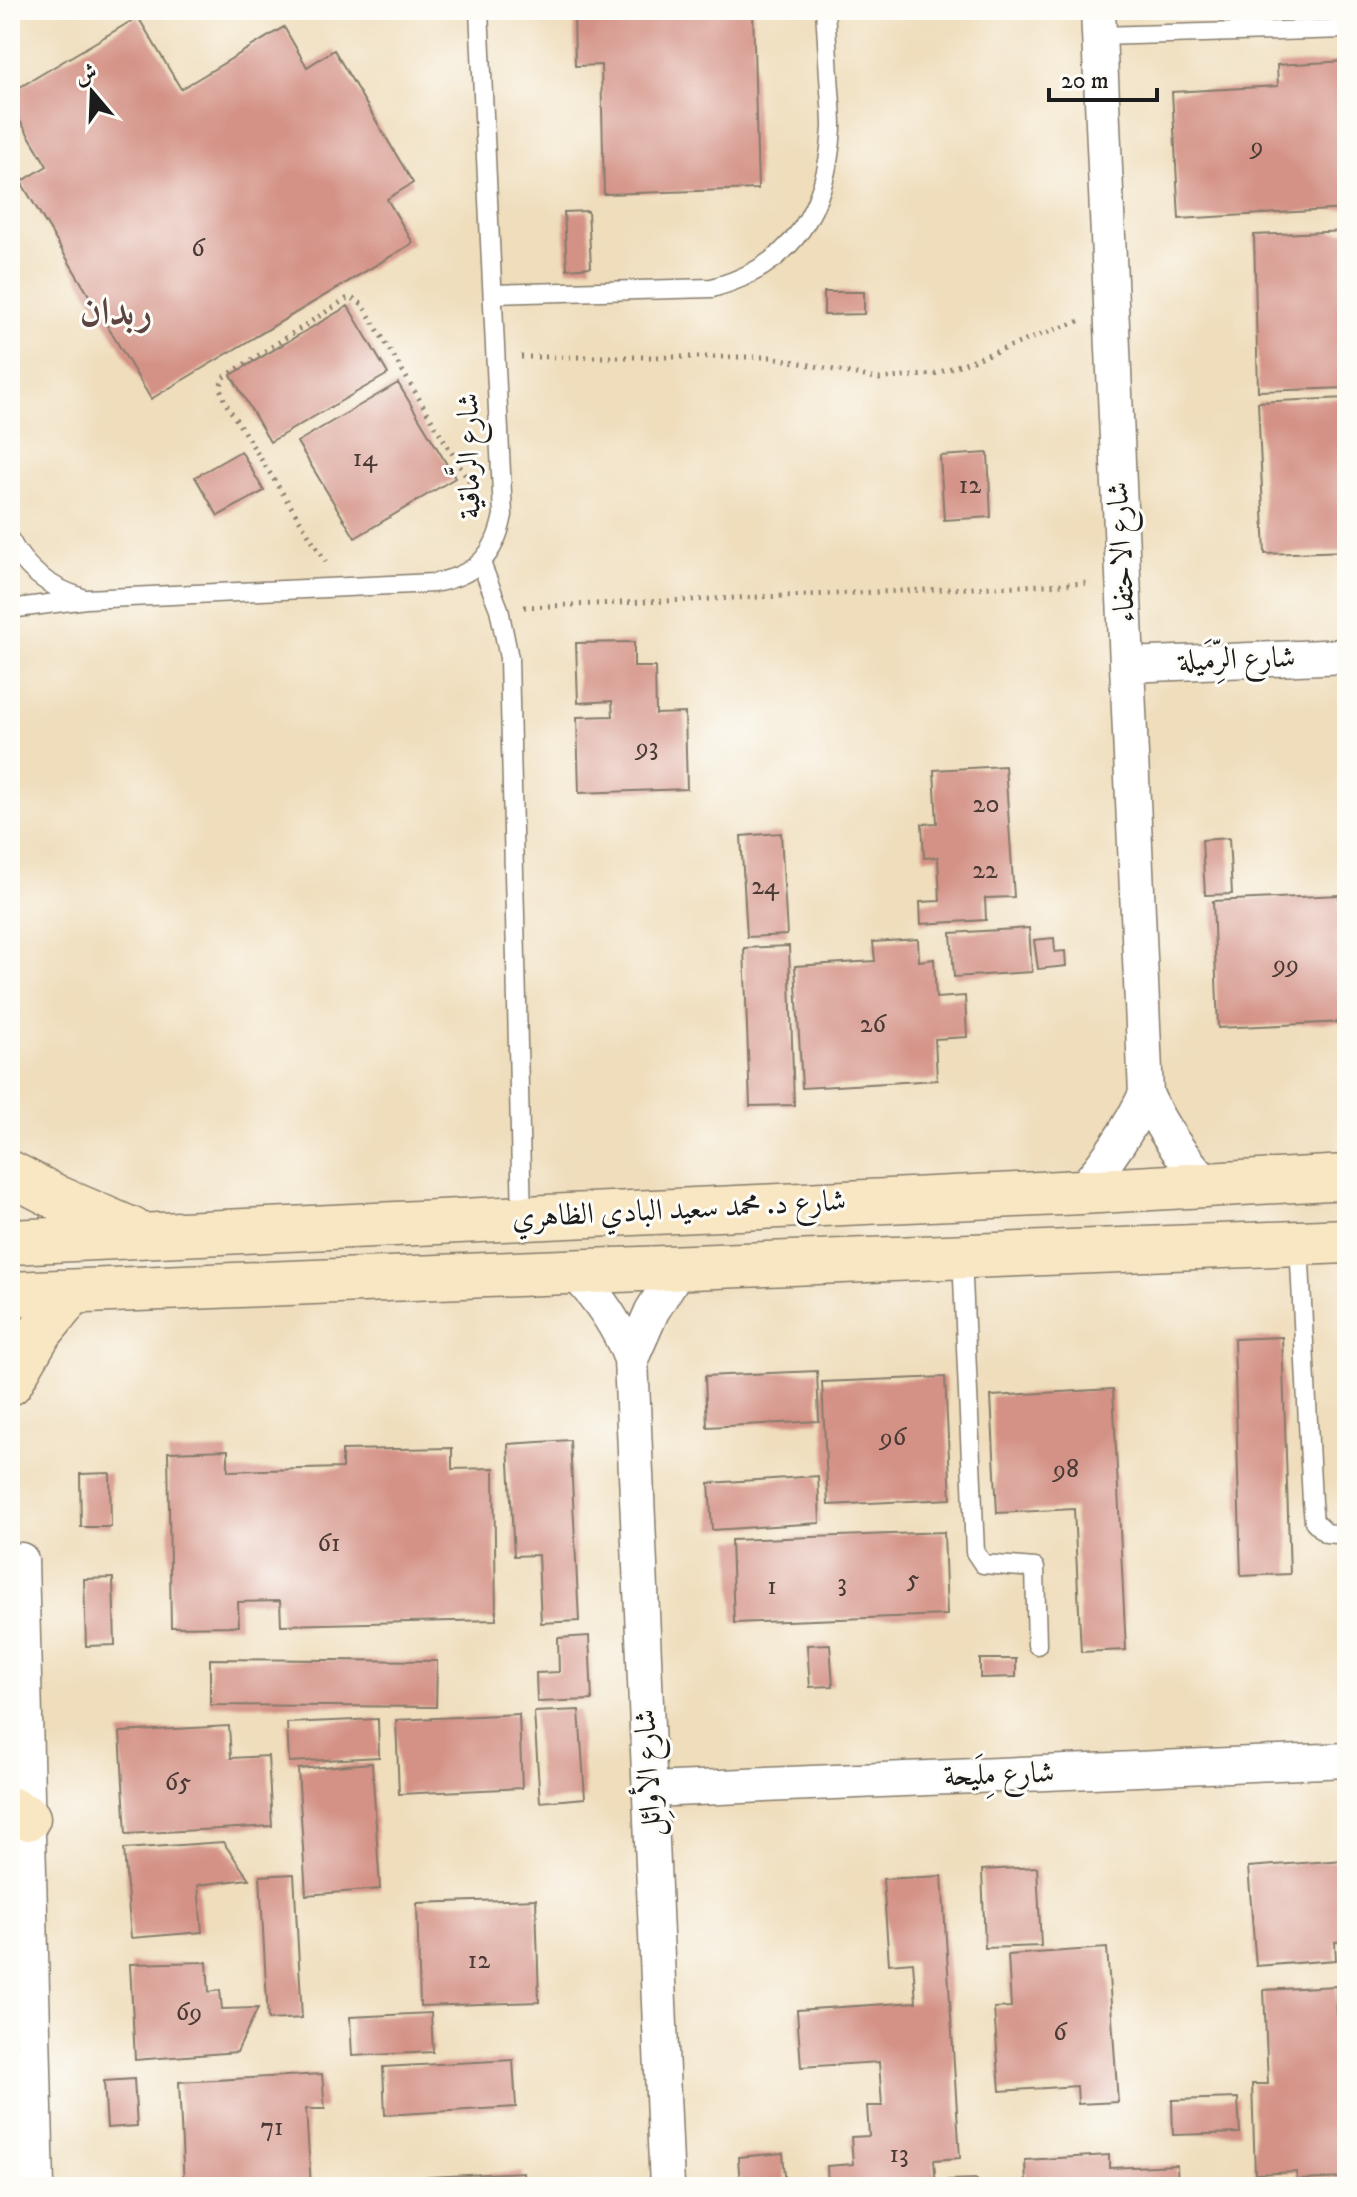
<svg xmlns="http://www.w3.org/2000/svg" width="1357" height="2197" viewBox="0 0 1357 2197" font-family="'IM FELL DW Pica',Amiri,serif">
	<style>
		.building { fill: #d49286 }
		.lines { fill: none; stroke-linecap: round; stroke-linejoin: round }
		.lane-casing { stroke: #867c6c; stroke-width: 21 }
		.street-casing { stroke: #867c6c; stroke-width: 37 }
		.secondary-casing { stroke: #867c6c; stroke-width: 47 }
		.path { stroke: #867c6c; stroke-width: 5; stroke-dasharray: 2 6; stroke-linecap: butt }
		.lane { stroke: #fff; stroke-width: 18 }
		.street { stroke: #fff; stroke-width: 34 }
		.secondary { stroke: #f9e7c3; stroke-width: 44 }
		.labels { text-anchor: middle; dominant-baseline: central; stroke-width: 6; stroke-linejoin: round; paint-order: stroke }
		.number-label { font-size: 26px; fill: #4a3a36 }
		.street-label { font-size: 30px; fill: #1c1c1c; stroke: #fdfcf7 }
		.district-label { font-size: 38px; font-weight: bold; fill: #5c4541; stroke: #fdfcf7 }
	</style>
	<rect width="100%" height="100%" fill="#fdfcf7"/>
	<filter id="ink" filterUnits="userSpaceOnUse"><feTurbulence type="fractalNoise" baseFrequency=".0125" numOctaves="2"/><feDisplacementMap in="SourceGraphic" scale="16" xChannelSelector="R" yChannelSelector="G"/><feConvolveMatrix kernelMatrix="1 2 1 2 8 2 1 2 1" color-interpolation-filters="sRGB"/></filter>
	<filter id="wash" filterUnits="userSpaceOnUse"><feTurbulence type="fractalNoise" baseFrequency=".006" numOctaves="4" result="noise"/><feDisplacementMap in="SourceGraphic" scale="32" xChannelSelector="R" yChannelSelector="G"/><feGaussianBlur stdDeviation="1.8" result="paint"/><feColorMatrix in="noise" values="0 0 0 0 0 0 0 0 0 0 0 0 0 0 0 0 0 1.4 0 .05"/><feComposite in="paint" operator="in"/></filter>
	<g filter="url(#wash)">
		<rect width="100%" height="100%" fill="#efddbb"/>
		<g id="blocks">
			<path class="building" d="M574,10h179l5,179 -154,5 -3,-129 -26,1z
				M1180,10h66v3l-65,2z
				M138,17l43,72 103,-62 23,40 27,-17 79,133 -26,16 26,44 -262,156 -130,-217 26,-16 -37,-62v-11z
				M1347,61v148l-168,10 -7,-127 106,-6 -1,-21z
				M588,211l3,56 -24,2 -3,-57z
				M1347,231v157l-89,3 -4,-156z
				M824,292h40v22l-40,1z
				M348,306l40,68 -118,68 -39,-67z
				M398,383l57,95 -100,60 -58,-96z
				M1347,398v153l-82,3 -7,-152z
				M241,451l23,40 -46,25 -23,-39z
				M988,453l3,64 -47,3 -4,-64z
				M634,642v25h21l1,47 29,-1 2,76 -108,4 -2,-76 36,-1 -1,-15 -34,2 -2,-60z
				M1005,766l9,131 -29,1 1,22 -65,4 -1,-22 20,-1 -2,-44 -14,1 -2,-34 15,-1 -3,-53z
				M781,833l6,102 -40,2 -6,-101z
				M1229,838l3,56 -27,1 -3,-55z
				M1339,895l5,127 -126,6 -5,-127z
				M1029,928l3,44 -78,5 -3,-44z
				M1054,938l1,14 10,-1 1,15 -28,3 -4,-29z
				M918,939l1,22 15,-2 2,39 29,-2 2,41 -32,2 2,41 -135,8 -7,-122 80,-5 -2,-19z
				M789,946l5,159 -44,1 -6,-158z
				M1282,1337l8,237 -49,2 -7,-237z
				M817,1371l2,50 -112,6 -2,-51z
				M945,1377l6,122 -123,6 -6,-123z
				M1113,1389l13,261 -45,2 -7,-143 -77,4 -6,-117z
				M570,1440l9,181 -38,2 -3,-68 -24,1 -6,-112z
				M452,1448v21l42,-1 2,152 -215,5 -1,-24 -42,1 1,24 -68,1 -3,-175 60,-2v21l114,-3v-18z
				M110,1473l1,54h-30l-1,-53z
				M818,1476l2,47 -108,7 -3,-47z
				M944,1532l3,83 -213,8 -3,-83z
				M113,1578l2,67 -29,1 -2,-67z
				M589,1636l3,64 -55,2 -1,-29 23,-1 -1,-34z
				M830,1644l3,42 -23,1 -3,-42z
				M210,1659l227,2 -1,46 -226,-2z
				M980,1659h36v18l-36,1z
				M579,1710l6,88 -45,4 -6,-90z
				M519,1714l3,74 -123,6 -3,-74z
				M378,1719l1,38 -90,5 -2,-39z
				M229,1726l2,32 37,-2 4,70 -146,8 -6,-102z
				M372,1763l8,126 -74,6 -8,-126z
				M223,1842l26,37 -51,6 4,47 -71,6 -7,-89z
				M1345,1860h2v81l-12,1 1,18 -80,6 -8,-99z
				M1037,1867l4,79 -56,2 -3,-78z
				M294,1874l8,144 -34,2 -8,-144z
				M942,1876l18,282 -26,2 2,27h-108l-1,-21 26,-2 -2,-27 18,-1 -2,-30h15l-3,-44 -78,5 -4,-57 119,-8 -3,-40 -24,2 -6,-85z
				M536,1899l3,103 -119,4 -3,-103z
				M1107,1948l11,154 -40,2 -1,-18 -77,5 -6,-83 17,-1 -3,-52z
				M207,1962l2,30 11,-2 2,19 36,-1 -21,44 -102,8 -5,-96z
				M1336,1986l1,28h10v164l-50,2 -1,-8 -41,2 -3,-90h16l-4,-94z
				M431,2013l2,39 -81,4 -2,-39z
				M513,2060l3,47 -131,8 -2,-48z
				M322,2074l3,35h-19l5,78h-127l-5,-105z
				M134,2079l3,47 -30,2 -3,-47z
				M1238,2098l2,35 -67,2 -1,-35z
				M783,2153l3,34h-46l-2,-30z
				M1109,2155v13l68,-3 1,22h-152l-1,-27z
				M523,2172l1,15h-150v-7z
				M977,2179v8h-28l-1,-7z"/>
		</g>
	</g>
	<g filter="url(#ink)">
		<use href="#blocks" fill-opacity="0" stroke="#867c6c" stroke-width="2"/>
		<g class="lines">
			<g class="lane-casing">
				<path id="lane" d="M1099,36l248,-7
					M493,294l219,-6c82,-22 115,-79 120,-160 0,-12 -1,-25 -2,-37 -2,-27 -3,-54 -5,-81
					M10,540c15,29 38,47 70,57
					M481,563l18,46 10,49 13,560
					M10,609l76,-10 348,-16c42,-8 61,-27 69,-68l-24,-505
					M1299,1243l13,259 2,19 12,12 21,2
					M962,1256l13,296 8,12 52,4 2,77"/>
			</g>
			<g class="street-casing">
				<path id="street" d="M1098,10l48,1084c15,34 35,63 61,90
					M1127,665l220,-9
					M1081,1192c27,-31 48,-62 65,-98
					M575,1273c25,26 43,52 56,86l36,828
					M631,1359l21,-48 28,-45
					M21,1560l16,627
					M650,1790l697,-30"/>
			</g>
			<g class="secondary-casing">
				<path id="secondary" d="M10,1173l48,25 74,32
					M10,1242l1071,-50 266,-15
					M10,1294l1337,-53
					M10,1383l28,-48 34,-42
					M10,1809l18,9"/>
			</g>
			<path class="path" d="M521,357h250l108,22 56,-5 144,-53
				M326,562l-101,-160 -5,-14 3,-10 123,-79 6,-1 10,6 111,184
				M524,607l566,-24"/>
			<use href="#lane" class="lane"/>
			<use href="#street" class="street"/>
			<use href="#secondary" class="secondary"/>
		</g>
	</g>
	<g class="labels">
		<g class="number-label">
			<text x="1257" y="146">9</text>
			<text x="198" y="248">6</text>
			<text x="365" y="458">14</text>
			<text x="970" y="485">12</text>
			<text x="647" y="747">93</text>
			<text x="986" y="804">20</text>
			<text x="985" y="870">22</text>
			<text x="765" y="886">24</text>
			<text x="1286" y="964">99</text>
			<text x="873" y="1024">26</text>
			<text x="893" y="1437">96</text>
			<text x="1066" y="1469">98</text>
			<text x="329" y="1543">61</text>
			<text x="913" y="1579">5</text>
			<text x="842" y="1583">3</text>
			<text x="772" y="1586">1</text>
			<text x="178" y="1782">65</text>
			<text x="479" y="1960">12</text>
			<text x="189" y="2012">69</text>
			<text x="1060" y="2032">6</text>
			<text x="272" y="2127">71</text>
			<text x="899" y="2154">13</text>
		</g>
		<g class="street-label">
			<text transform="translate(470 456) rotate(-91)">شارع الرَّماقية</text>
			<text transform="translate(1122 552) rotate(-93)">شارع الاحتفاء</text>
			<text transform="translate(1237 660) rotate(-2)">شارع الرِّمَيلة</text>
			<text transform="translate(679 1210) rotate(-3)">شارع د. محمد سعيد البادي الظاهري</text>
			<text transform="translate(649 1773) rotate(-93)">شارع الأوائِل</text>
			<text transform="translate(999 1775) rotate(-2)">شارع مِلَيحة</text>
		</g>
		<g class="district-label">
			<text x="116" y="313">ربدان</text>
		</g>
	</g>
	<rect width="1357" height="2197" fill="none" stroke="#fdfcf7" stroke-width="40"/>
	<g transform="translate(92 92) rotate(341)" stroke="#fdfcf7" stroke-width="6" paint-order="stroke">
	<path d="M0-6L14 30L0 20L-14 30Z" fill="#1c1c1c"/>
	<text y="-12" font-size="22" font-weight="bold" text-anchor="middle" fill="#1c1c1c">ش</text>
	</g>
	<path d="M1049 88v12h108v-12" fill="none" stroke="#1c1c1c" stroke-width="4"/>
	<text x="1061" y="88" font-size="24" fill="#1c1c1c" stroke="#fdfcf7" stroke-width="6" paint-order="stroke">20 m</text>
</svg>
